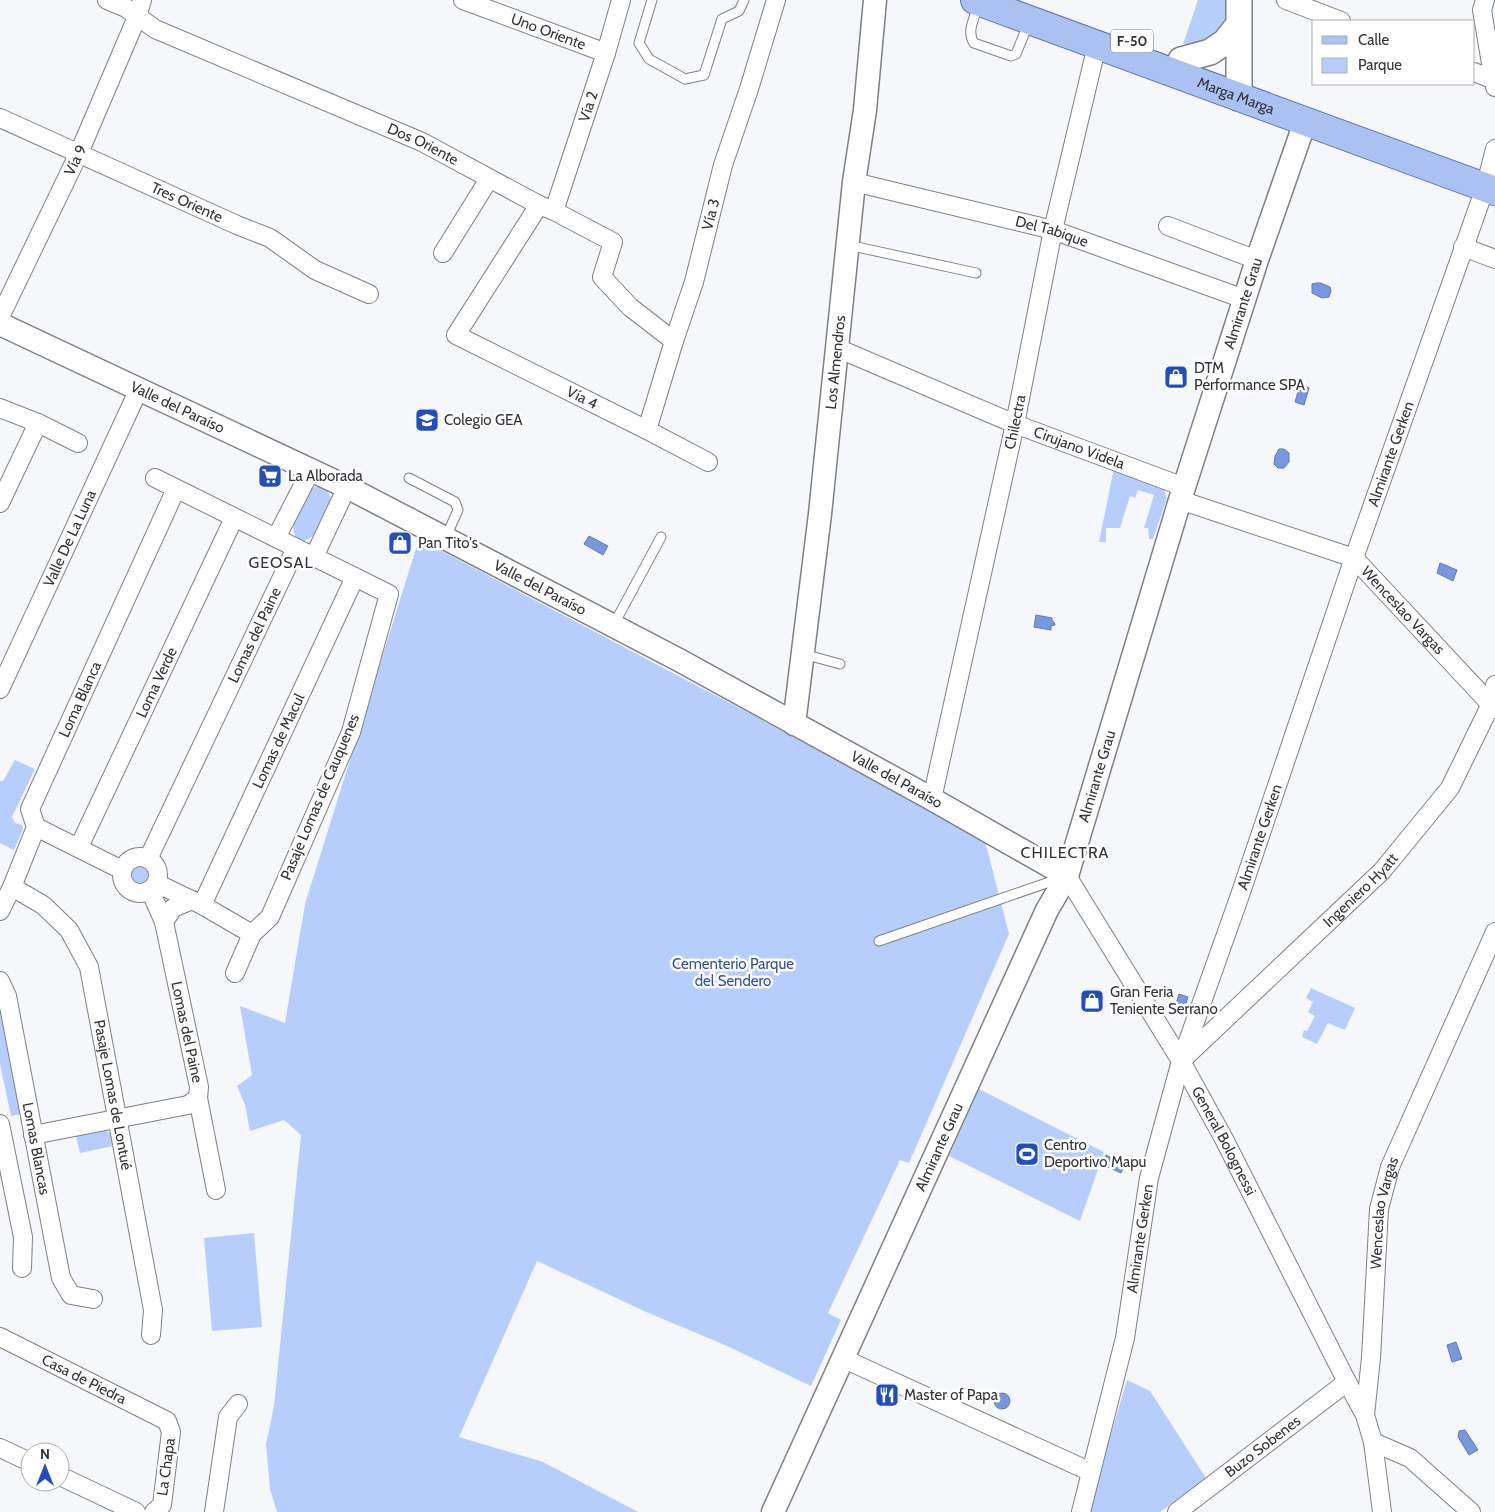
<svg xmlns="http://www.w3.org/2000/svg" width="1495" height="1512" viewBox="0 0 1495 1512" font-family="Cabin,sans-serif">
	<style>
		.green { fill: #b7cefd }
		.water { fill: #7798de; stroke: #637aac }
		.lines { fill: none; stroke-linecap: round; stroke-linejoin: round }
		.service-casing { stroke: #7e8082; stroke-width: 11 }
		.minor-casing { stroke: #7e8082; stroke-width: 20 }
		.tertiary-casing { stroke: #7e8082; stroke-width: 25 }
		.secondary-casing { stroke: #7e8082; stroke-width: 28 }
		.primary-casing { stroke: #5c75ab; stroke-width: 30 }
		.service { stroke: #fff; stroke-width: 9 }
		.minor { stroke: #fff; stroke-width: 18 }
		.tertiary { stroke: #fff; stroke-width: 22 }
		.secondary { stroke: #fff; stroke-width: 25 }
		.primary { stroke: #aac1f2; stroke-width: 28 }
		.labels { text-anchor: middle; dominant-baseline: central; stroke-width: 5; stroke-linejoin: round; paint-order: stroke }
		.shield { fill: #fff; stroke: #717172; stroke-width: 1 }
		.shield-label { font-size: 14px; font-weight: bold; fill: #343436 }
		.street-label { font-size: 15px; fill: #343436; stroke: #fff }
		.poi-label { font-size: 15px; fill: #343436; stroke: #fff; text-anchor: start }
		.park-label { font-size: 15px; fill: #2e51a4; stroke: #fff }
		.neighbourhood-label { font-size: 16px; letter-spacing: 1px; fill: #343436; stroke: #fff }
	</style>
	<rect width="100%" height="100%" fill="#f5f7fa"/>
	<path class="green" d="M1198,0h28l-1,27 -25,18 -17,-1z
		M1114,468l50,21 3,9 -14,41h-4l-1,-11h-4l10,-33 -16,-5 -3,8 -5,-2 -10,32h-14v14h-7z
		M319,486l9,5 3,8 -18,37 -9,5 -9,-4 -2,-10 17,-38z
		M419,539l565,298 25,97 -100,229 -9,-3 -72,153 13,7 -30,66 -84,-40 -83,-35 -107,-50 -78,176 84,25 95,50h-361l-7,-23 -4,-45 8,-38 27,-271 -17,-15 -34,11 -5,-26 -8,-19 15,-11 -12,-69 45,17 20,-119z
		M15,760l20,9 -23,48 3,6 7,2 1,4 -9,21 -14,-7v-62h3z
		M126 875a13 13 0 1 1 26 0a13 13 0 1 1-26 0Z
		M1311,988l44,20 -10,22 -17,-7 -11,21 -15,-7 2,-7 3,1 8,-15 -7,-4 5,-10 -7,-4z
		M0,1001l21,113 -10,2 -11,-52z
		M979,1089l125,63 -24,69 -131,-65z
		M104,1130l6,3 3,13 -33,7 -4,-17z
		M254,1233l8,94 -50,4 -8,-93z
		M1127,1380l23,11 56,87 -46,34h-72z"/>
	<path class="water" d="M1316,283h5l9,4 1,4 -2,6 -7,1 -10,-5v-9z
		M1299,384l10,4 -5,17 -9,-3 4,-14 -2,-1z
		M1279,449h5l5,4v9l-5,6h-6l-4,-4 1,-8z
		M589,536l19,10 -5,9 -19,-11z
		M1440,563l17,7 -4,11 -16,-8z
		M1036,615l16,3v3l2,1 1,3 -4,1v4l-17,-3z
		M1179,994l9,3 -6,19 -9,-3z
		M1106,1155l19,9 -4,9 -19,-9z
		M1456,1342l6,17 -10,3 -5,-17z
		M994 1401a8 8 0 1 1 16 0a8 8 0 1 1-16 0Z
		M1465,1430l13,20 -9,5 -11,-18 1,-6z"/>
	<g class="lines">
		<g class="service-casing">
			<path id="service" d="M652,0l-13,43 10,16 36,20 19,-4 18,-56 17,-8 5,-11
				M979,4c-4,12 -13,28 -5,39l37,13 5,-2 13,-32
				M848,245l128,28
				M409,478l46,24 3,8 -12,27
				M613,626l48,-89
				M803,654l37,10
				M879,941l182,-63"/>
		</g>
		<g class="minor-casing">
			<g id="minor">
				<path id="s1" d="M107,0l19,8 29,21 267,113 117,63 15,6 59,31 -11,35 28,30 44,34"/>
				<path id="s2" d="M463,0l143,53"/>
				<path d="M1286,0l55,21"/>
				<path d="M1485,0l-3,10 13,77"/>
				<path d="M1474,72l20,8"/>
				<path id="s3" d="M0,118l237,107 33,13 45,32 54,24"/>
				<path id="s4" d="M854,182l199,48 191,69"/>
				<path id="s5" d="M539,205l-83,130 191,95 61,32"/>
				<path id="s6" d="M554,211l52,-158 15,-53"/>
				<path d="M1168,226l89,34"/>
				<path d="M1463,247l32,12"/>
				<path d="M443,253l46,-74"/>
				<path id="s7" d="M0,317l79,-164 58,-136 5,-17"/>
				<path id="s8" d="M837,348l178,76 169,63"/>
				<path d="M0,408l38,15 40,20"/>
				<path id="s9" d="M647,430l27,-89 20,-59 29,-117 26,-76 27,-89"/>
				<path d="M155,478l234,116 -38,138 -81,185 -18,17"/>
				<path id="s10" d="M1180,500l174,58 141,151"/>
				<path d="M0,503l38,-80"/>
				<path d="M276,538l35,-68"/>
				<path d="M314,557l33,-70"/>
				<path id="s11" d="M0,689l139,-300"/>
				<path id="s12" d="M932,799l83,-375 38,-194 44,-185"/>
				<path d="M36,827l86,43"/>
				<path id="s13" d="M79,847l155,-329"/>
				<circle cx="140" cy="875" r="18"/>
				<path id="s14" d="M148,859l148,-311"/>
				<path id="s15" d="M1067,876l114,185 43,78 123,243 18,33"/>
				<path d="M156,883l46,22 50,29 -17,39"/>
				<path id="s16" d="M12,887l31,18 26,25 20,37 64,343 -2,25"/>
				<path id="s17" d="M202,905l153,-328"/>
				<path id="s18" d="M0,911l12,-24 24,-60 -6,-18 146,-320"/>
				<path d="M164,922l9,-14 19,-8"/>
				<path id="s19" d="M0,981l7,15 54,282 10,17 22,4"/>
				<path id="s20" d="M1183,1059l199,-188 68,-83 41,-84 4,-19"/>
				<path d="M198,1098l18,92"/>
				<path d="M0,1124l23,113 -1,31"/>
				<path d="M33,1135l155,-30 10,-7 1,-11 -35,-165 -14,-32"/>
				<path id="s21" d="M0,1337l167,84 4,11 -9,73 -8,7"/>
				<path d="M842,1358l249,114"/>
				<path d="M1373,1442l37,16 61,54"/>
				<path d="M0,1448l30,14"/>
				<path d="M60,1476l76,36"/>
				<path d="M214,1512l14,-95 10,-13"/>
				<path id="s22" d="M1081,1512l44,-174 24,-160 32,-117 58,-163 115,-340 131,-370 10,-39"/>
				<path id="s23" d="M1177,1512l170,-130"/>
				<path id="s24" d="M1382,1512l-9,-70 -8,-27 6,-57 8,-149 11,-42 105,-235"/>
			</g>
		</g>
		<g class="tertiary-casing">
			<g id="tertiary">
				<path id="s25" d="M0,324l347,163 332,173 253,139 135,77"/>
				<path id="s26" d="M794,724l26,-210 34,-332 11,-72 10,-110"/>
				<path id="s27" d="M773,1512l274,-602 20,-34 113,-376 77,-240 48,-138"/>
			</g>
		</g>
		<g class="secondary-casing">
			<path id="secondary" d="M1239,0v98
				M1181,60l29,-8 15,-10 14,-18"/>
		</g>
		<g class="primary-casing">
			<g id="primary">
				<path id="s28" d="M975,0l520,191"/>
			</g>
		</g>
		<use href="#service" class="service"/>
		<use href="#minor" class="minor"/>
		<use href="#tertiary" class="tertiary"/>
		<use href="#secondary" class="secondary"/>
		<use href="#primary" class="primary"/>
	</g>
	<defs>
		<g id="shop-square" transform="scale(1.25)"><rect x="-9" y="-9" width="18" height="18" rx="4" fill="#224dbb" stroke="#fff"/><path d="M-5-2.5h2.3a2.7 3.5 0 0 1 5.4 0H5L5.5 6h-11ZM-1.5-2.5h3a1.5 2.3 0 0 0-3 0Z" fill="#fff"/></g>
		<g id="school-square" transform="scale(1.25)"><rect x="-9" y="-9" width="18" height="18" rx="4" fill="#224dbb" stroke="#fff"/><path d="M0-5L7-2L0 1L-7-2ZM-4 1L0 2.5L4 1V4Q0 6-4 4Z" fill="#fff"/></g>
		<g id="supermarket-square" transform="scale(1.25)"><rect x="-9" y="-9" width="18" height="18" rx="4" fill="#224dbb" stroke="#fff"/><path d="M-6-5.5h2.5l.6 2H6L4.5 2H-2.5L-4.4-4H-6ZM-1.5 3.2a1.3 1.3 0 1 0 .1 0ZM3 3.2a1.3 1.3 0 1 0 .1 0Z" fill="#fff"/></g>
		<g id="stadium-square" transform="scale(1.25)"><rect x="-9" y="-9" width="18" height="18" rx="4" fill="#224dbb" stroke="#fff"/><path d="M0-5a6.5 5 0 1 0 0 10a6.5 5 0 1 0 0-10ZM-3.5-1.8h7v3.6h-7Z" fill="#fff"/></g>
		<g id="restaurant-square" transform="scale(1.25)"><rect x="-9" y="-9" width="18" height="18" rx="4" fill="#224dbb" stroke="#fff"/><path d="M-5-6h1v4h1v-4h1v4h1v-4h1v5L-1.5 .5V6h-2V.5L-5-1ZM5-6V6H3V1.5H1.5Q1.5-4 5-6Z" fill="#fff"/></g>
	</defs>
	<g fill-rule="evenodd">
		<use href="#shop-square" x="1176" y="377"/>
		<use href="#school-square" x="427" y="420"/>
		<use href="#supermarket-square" x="270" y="476"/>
		<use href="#shop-square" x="400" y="543"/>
		<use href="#shop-square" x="1092" y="1001"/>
		<use href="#stadium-square" x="1027" y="1154"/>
		<use href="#restaurant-square" x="887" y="1395"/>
	</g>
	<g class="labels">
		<rect class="shield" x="1111" y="29.5" width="42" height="23" rx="4"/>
		<g class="shield-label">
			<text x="1132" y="41">F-50</text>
		</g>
		<g class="street-label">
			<text stroke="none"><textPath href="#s2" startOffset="91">Uno Oriente</textPath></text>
			<text stroke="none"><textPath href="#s28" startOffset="278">Marga Marga</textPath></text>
			<text stroke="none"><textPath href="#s6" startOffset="110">Vía 2</textPath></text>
			<text stroke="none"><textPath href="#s1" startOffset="348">Dos Oriente</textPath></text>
			<text stroke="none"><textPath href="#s7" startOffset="174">Vía 9</textPath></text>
			<text stroke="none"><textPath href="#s3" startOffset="205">Tres Oriente</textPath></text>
			<text stroke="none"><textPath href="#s9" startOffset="225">Vía 3</textPath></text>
			<text stroke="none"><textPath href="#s4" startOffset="204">Del Tabique</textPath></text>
			<text stroke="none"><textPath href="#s27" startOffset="1300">Almirante Grau</textPath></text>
			<text stroke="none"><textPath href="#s26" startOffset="364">Los Almendros</textPath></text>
			<text stroke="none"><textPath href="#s5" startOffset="295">Vía 4</textPath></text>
			<text stroke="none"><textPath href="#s25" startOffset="196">Valle del Paraíso</textPath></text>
			<text stroke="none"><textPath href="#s12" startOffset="386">Chilectra</textPath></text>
			<text stroke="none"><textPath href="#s8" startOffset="262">Cirujano Videla</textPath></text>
			<text stroke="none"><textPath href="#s22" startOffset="1105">Almirante Gerken</textPath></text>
			<text stroke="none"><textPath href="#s11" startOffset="166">Valle De La Luna</textPath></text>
			<text stroke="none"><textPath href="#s25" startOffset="601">Valle del Paraíso</textPath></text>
			<text stroke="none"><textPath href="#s10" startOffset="255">Wenceslao Vargas</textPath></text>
			<text stroke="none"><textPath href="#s14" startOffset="248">Lomas del Paine</textPath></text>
			<text stroke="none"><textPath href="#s13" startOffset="182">Loma Verde</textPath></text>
			<text stroke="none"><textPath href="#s18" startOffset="231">Loma Blanca</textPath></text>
			<text stroke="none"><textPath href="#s17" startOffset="181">Lomas de Macul</textPath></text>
			<text stroke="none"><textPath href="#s27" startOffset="805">Almirante Grau</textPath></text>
			<text stroke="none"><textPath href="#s25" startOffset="1006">Valle del Paraíso</textPath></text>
			<text transform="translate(320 797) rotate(-67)">Pasaje Lomas de Cauquenes</text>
			<text stroke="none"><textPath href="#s22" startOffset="700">Almirante Gerken</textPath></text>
			<text stroke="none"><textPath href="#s20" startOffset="245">Ingeniero Hyatt</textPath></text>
			<text transform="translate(187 1032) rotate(78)">Lomas del Paine</text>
			<text stroke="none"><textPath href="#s16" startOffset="244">Pasaje Lomas de Lontué</textPath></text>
			<text stroke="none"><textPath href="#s15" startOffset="308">General Bolognessi</textPath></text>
			<text stroke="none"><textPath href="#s27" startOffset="401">Almirante Grau</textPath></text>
			<text stroke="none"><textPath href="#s19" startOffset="172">Lomas Blancas</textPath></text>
			<text stroke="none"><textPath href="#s24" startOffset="302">Wenceslao Vargas</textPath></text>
			<text stroke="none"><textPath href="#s22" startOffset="280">Almirante Gerken</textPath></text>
			<text stroke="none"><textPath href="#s21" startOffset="94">Casa de Piedra</textPath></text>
			<text stroke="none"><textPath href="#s23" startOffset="108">Buzo Sobenes</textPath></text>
			<text transform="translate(166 1467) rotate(-82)">La Chapa</text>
		</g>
		<g class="poi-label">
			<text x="1194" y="368">DTM<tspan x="1194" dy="17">Performance SPA</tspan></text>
			<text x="444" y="420">Colegio GEA</text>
			<text x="288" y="476">La Alborada</text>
			<text x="418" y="543">Pan Tito's</text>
			<text x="1110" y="992">Gran Feria<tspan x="1110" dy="17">Teniente Serrano</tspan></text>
			<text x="1044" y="1145">Centro<tspan x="1044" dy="17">Deportivo Mapu</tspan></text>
			<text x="904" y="1395">Master of Papa</text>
		</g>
		<g class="park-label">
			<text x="733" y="964">Cementerio Parque<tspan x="733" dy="17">del Sendero</tspan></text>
		</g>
		<g class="neighbourhood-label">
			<text x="281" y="562">GEOSAL</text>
			<text x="1065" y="852">CHILECTRA</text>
		</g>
	</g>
	<rect x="1312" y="20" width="162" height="65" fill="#ffffff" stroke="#aeaeaf"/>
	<rect x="1322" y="36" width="25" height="8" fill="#aac1f2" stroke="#aeaeaf"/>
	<text x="1358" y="45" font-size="15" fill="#343436">Calle</text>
	<rect x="1322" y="58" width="25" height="15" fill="#b7cefd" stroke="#aeaeaf"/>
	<text x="1358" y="70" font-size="15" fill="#343436">Parque</text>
	<g transform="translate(45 1467)"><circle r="24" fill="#ffffff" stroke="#aeaeaf"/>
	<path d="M0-4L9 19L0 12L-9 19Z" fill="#224dbb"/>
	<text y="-8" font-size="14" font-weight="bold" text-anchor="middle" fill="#343436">N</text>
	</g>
</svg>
